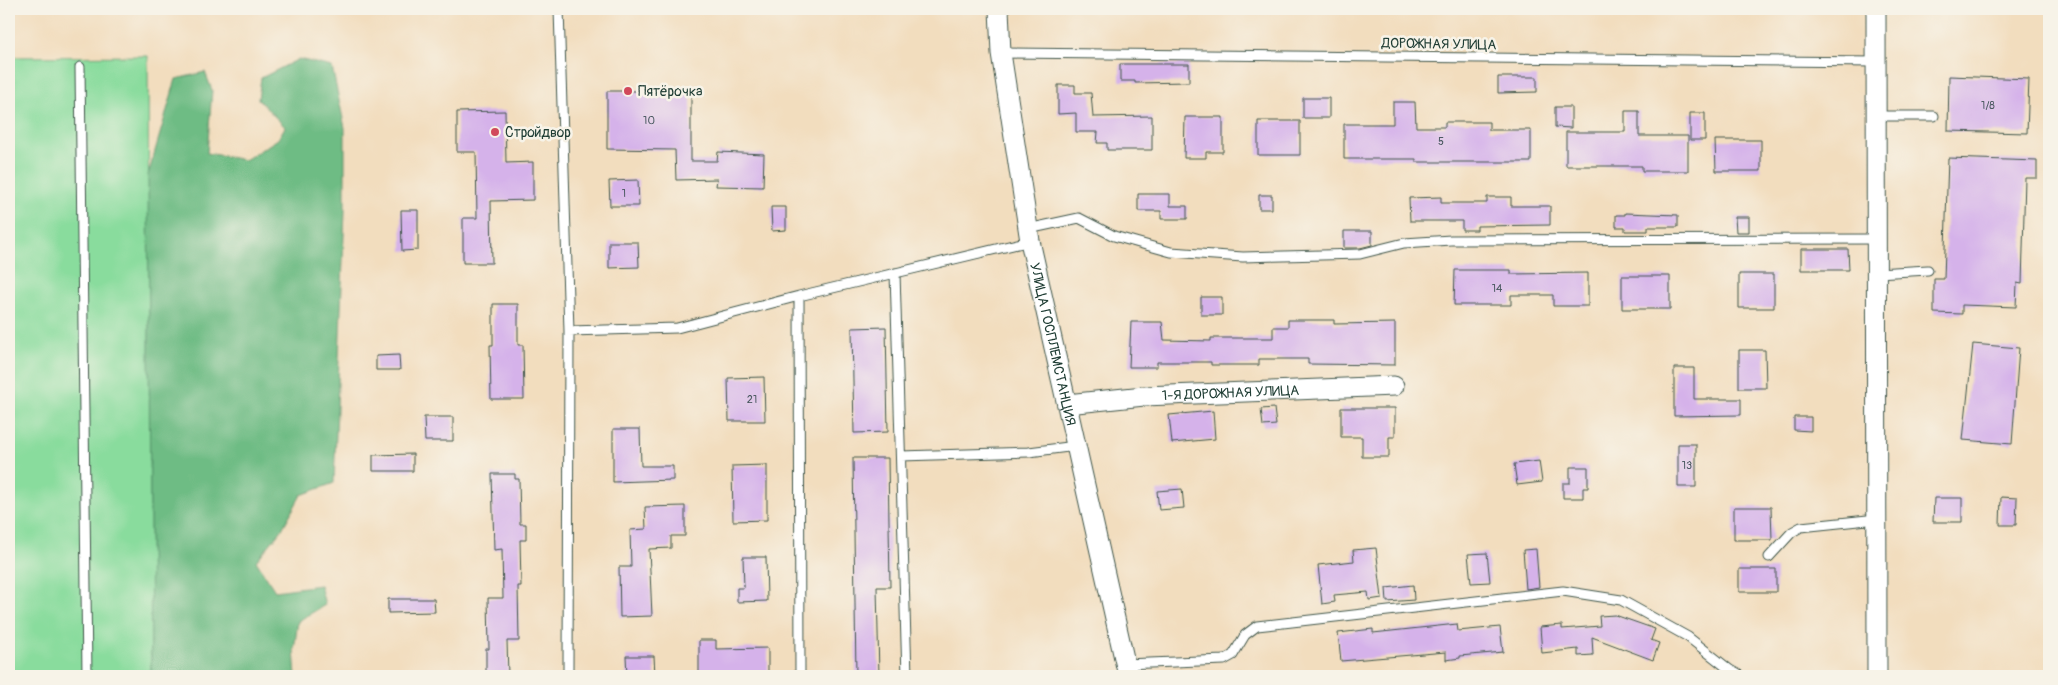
<svg xmlns="http://www.w3.org/2000/svg" width="2058" height="685" viewBox="0 0 2058 685" font-family="Pangolin,sans-serif">
	<style>
		.green { fill: #89dc9d; stroke: #548c68 }
		.forest { fill: #6ebc84; stroke: #467c5c }
		.building { fill: #d5b2ea }
		.lines { fill: none; stroke-linecap: round; stroke-linejoin: round }
		.lane-casing { stroke: #3f5549; stroke-width: 11 }
		.street-casing { stroke: #3f5549; stroke-width: 21 }
		.lane { stroke: #fff; stroke-width: 9 }
		.street { stroke: #fff; stroke-width: 19 }
		.poi-dot { fill: #d1495b; stroke: #f7f3e8; stroke-width: 2 }
		.labels { text-anchor: middle; dominant-baseline: central; stroke-width: 5; stroke-linejoin: round; paint-order: stroke }
		.number-label { font-size: 11px; fill: #4c5a62 }
		.street-label { font-size: 14px; fill: #1f3d34; stroke: #f7f3e8 }
		.poi-label { font-size: 14px; fill: #1f3d34; stroke: #f7f3e8; text-anchor: start }
	</style>
	<rect width="100%" height="100%" fill="#f7f3e8"/>
	<filter id="ink" filterUnits="userSpaceOnUse"><feTurbulence type="fractalNoise" baseFrequency=".02" numOctaves="2"/><feDisplacementMap in="SourceGraphic" scale="10" xChannelSelector="R" yChannelSelector="G"/><feConvolveMatrix kernelMatrix="1 2 1 2 8 2 1 2 1" color-interpolation-filters="sRGB"/></filter>
	<filter id="wash" filterUnits="userSpaceOnUse"><feTurbulence type="fractalNoise" baseFrequency=".0096" numOctaves="4" result="noise"/><feDisplacementMap in="SourceGraphic" scale="20" xChannelSelector="R" yChannelSelector="G"/><feGaussianBlur stdDeviation="1.12" result="paint"/><feColorMatrix in="noise" values="0 0 0 0 0 0 0 0 0 0 0 0 0 0 0 0 0 1.4 0 .05"/><feComposite in="paint" operator="in"/></filter>
	<g filter="url(#wash)">
		<rect width="100%" height="100%" fill="#f2ddbe"/>
		<path class="green" d="M148,56l3,620h-142v-619z"/>
		<path class="forest" d="M299,59l33,8 13,61v82l-11,273 -33,12 -20,36 -25,30 19,30 45,-6 5,20 -27,16 -4,29 2,26h-145l-3,-501 28,-96 29,-7 7,18 -5,63 38,7 33,-21 7,-12 -27,-28 3,-21z"/>
		<g id="blocks">
			<path class="building" d="M1120,64h69v18l-54,1v-2h-15z
				M1949,76l80,3 -2,54 -79,-2z
				M1498,77h39v15l-39,1z
				M1058,85h17v8h16l2,24 59,-1v34h-45v-7h-10l1,-11h-22v-19l-18,1z
				M607,91h84v70h26l1,-9 46,2 -1,33 -47,-1 1,-7 -41,1 -1,-30 -68,-1z
				M1303,98h26v20h-26z
				M1393,102h22l1,25h29v-5h44v8h42v32h-115v-3h-72v-35h49z
				M1555,107h16v21l-16,-1z
				M505,111l1,52 27,-1v38l-42,1 1,62h-29v-45h14l-1,-66h-19v-40z
				M1625,111h14v25h49v35h-46v-5h-76v-34h59z
				M1690,113h15v27h-15z
				M1185,117h38v35h-17v6h-22z
				M1258,121h42v34h-42z
				M1715,140h46v31h-45z
				M1948,158l89,3v17h-12l-3,106 -5,-1 -1,24 -54,-2v9l-28,-1v-34h10z
				M638,180l1,26h-29l-1,-25z
				M1138,194h32v12h17v13h-26v-8h-23z
				M1259,195h13v14h-13z
				M1441,197v6h46v-6h24v9h39v19l-73,1v4h-15v-9h-52l-1,-23z
				M771,207h15v23l-14,1z
				M401,210h17v40l-16,1z
				M1625,213l53,2v12h-30v4h-23v-4h-9v-12h9z
				M1735,217h14v15h-13z
				M1344,231h28v14l-12,3h-16z
				M609,242h29l1,25 -30,1z
				M1801,249h47l1,21h-48z
				M1455,270h56v4l77,-1v33h-35v-11h-42v10h-57z
				M1739,274h35v34h-35z
				M1622,276h48v33h-48z
				M1201,297h21v18h-21z
				M493,304h25v41h5l1,54h-33l-1,-54h3z
				M1288,320h46v4l61,-1v42l-87,-1v-5h-49v6h-48v-3h-54v5h-28l2,-45h31l2,18 47,1v-3h62v-11h15z
				M886,327l2,105 -34,1 -2,-105z
				M1973,344l46,4 -7,96 -49,-4z
				M1739,350h26l1,38h-27z
				M399,355l1,15h-24v-14z
				M1674,368h20v31h47v16l-67,1z
				M764,377l1,44h-36l-1,-43z
				M1274,408l2,17 -13,1 -2,-17z
				M1341,408h54v29h-6v20h-27v-20h-21z
				M1213,411l2,28 -43,4 -3,-28z
				M424,417h29v24h-28z
				M1794,417h17v14l-17,-1z
				M613,429h27l1,37h32v14l-60,2z
				M1678,444h18v43h-18z
				M413,454v17h-40v-16z
				M853,458h35l2,129h-13l2,89h-23z
				M1539,461l3,21 -25,3 -3,-21z
				M767,465v55l-34,1 -1,-55z
				M1570,467h18v21h-5v10h-20v-15h7z
				M492,474h23v5h4l1,45h6v16h-6l1,46h-3l1,55h-12l1,35h-22v-27h3l-1,-51h15l-1,-49 -8,1z
				M1182,489l2,19 -25,2 -2,-19z
				M2001,497l16,1 -1,27h-16z
				M1934,498h28v24h-29z
				M685,506v30h-14v12l-22,1 3,67 -32,1 -1,-50h12l-1,-37 16,-1 -1,-22z
				M1734,507h37l1,33h-38z
				M1376,548l6,50 -13,2 -1,-8 -34,3 1,7 -13,2 -4,-39 36,-4 -1,-11z
				M1536,549l3,38 -13,2 -3,-39z
				M1487,553l3,29 -19,1 -3,-29z
				M743,557h23l1,44 -30,1v-14h7z
				M1739,569h37v23h-37z
				M1413,585l1,15 -27,2 -1,-14z
				M388,599h46l1,13 -47,1z
				M1615,615l40,14 -4,11 8,3 -6,17 -61,-23 1,18 -15,1v-7l-36,4 -2,-26 22,-2v4l38,-3 -1,-10z
				M1457,624l1,7 42,-4 3,25 -43,4v2l-14,2v-8l-105,9 -3,-28 35,-4v4z
				M699,640h17v9l52,-1v28h-69z
				M626,656h28l1,20h-28z"/>
		</g>
	</g>
	<g filter="url(#ink)">
		<use href="#blocks" fill-opacity="0" stroke="#3f5549" stroke-width="1"/>
		<g class="lines">
			<g class="lane-casing">
				<path id="lane" d="M559,9l10,322 -1,345
					M1001,53l875,9
					M80,67l7,609
					M1876,116h58
					M1028,229l51,-11 35,18 57,16 72,5 117,-3 44,-11 47,-3 426,-1
					M895,273l12,403
					M1877,273l51,-3
					M799,296l1,380
					M569,331l108,-3 122,-32 231,-55
					M901,456l128,-4 47,-6
					M1769,557l23,-25 9,-5 76,-8
					M1125,664l99,-4 9,-5 12,-20 12,-9 306,-35 58,9 67,37 42,33 11,6"/>
			</g>
			<g class="street-casing">
				<g id="street">
					<path id="s1" d="M999,9l2,44 29,188 98,435"/>
					<path d="M1876,9l1,667"/>
					<path id="s2" d="M1067,404l77,-8 250,-10"/>
				</g>
			</g>
			<use href="#lane" class="lane"/>
			<use href="#street" class="street"/>
		</g>
	</g>
	<g class="poi-dot">
		<circle cx="628" cy="91" r="5"/>
		<circle cx="495" cy="132" r="5"/>
	</g>
	<g class="labels">
		<g class="number-label">
			<text x="1988" y="105">1/8</text>
			<text x="649" y="120">10</text>
			<text x="1441" y="141">5</text>
			<text x="624" y="193">1</text>
			<text x="1497" y="288">14</text>
			<text x="752" y="399">21</text>
			<text x="1687" y="465">13</text>
		</g>
		<g class="street-label">
			<text transform="translate(1439 44) rotate(1)">ДОРОЖНАЯ УЛИЦА</text>
			<text stroke="none"><textPath href="#s1" startOffset="340">УЛИЦА ГОСПЛЕМСТАНЦИЯ</textPath></text>
			<text stroke="none"><textPath href="#s2" startOffset="164">1-Я ДОРОЖНАЯ УЛИЦА</textPath></text>
		</g>
		<g class="poi-label">
			<text x="638" y="91">Пятёрочка</text>
			<text x="505" y="132">Стройдвор</text>
		</g>
	</g>
	<rect width="2058" height="685" fill="none" stroke="#f7f3e8" stroke-width="30"/>
</svg>
